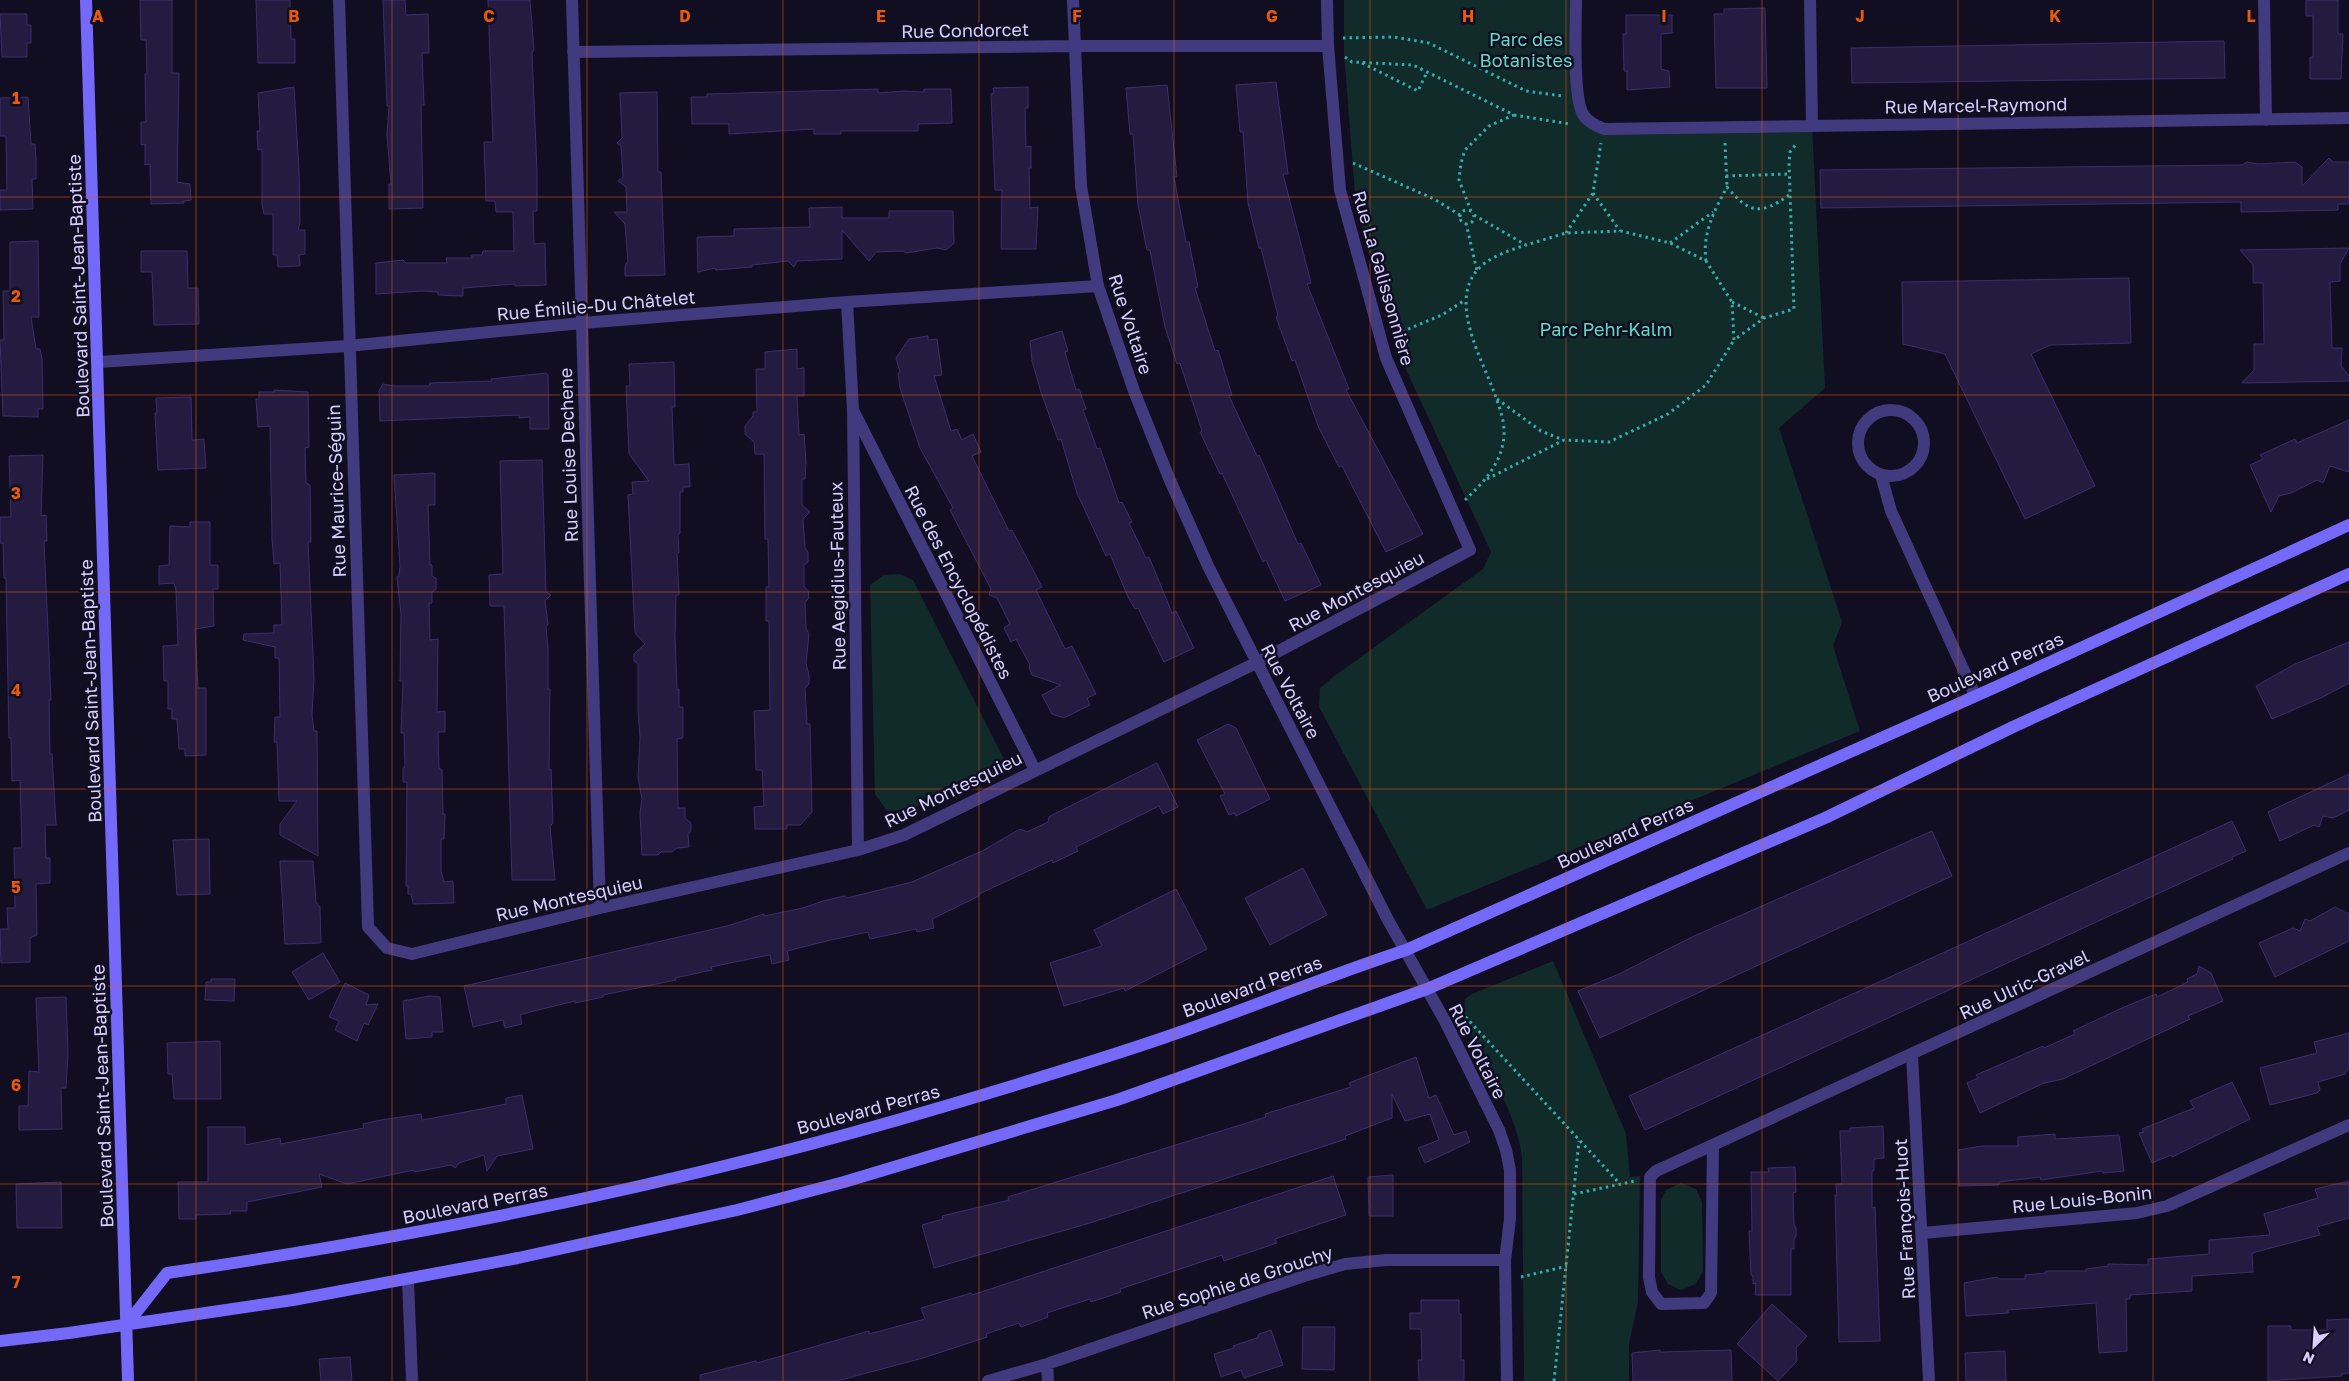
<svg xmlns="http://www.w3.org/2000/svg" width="2349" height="1381" viewBox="0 0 2349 1381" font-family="'Golos Text',sans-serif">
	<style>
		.green { fill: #112a2a }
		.building { fill: #241b41; stroke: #3d2d6c }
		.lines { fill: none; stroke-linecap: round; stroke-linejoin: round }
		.path { stroke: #32afae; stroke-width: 3; stroke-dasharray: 2.5 4; stroke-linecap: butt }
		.street { stroke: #413a7e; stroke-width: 12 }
		.secondary { stroke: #7569fa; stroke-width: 12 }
		.grid { fill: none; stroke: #e8590c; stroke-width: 1; stroke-opacity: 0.55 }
		.labels { text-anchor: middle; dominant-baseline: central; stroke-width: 5; stroke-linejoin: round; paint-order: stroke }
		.street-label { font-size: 18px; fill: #d7cffd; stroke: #120e21 }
		.park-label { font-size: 18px; fill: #5edbc2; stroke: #120e21 }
		.grid-label { font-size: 16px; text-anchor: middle; font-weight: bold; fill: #e8590c; stroke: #120e21; stroke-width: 5; stroke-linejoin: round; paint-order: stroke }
	</style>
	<rect width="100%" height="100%" fill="#120e21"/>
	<path class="green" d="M1344,0h232l2,98 26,31 208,-4 13,263 -46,40 63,194 -9,24 27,85 -433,179 -108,-203 1,-19 13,-11 150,-108 8,-17 -90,-193 -45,-152 -12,-154z
		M900,574l13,6 91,179 -5,10 -50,26 -40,15 -22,1 -12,-17 -5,-209 14,-10z
		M1553,961l73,173 4,43 10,-1 -2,126 -9,42v37h-105l-2,-224c-6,-47 -41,-100 -63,-143l5,-3 1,-12 7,-5z
		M1681,1183l15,6 6,13 1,69 -7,13 -15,6 -13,-6 -7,-12v-72l5,-10z"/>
	<path class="building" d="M140,0h32v73h7l-2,109 13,2 1,16 -7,1v2l-33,1 -1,-40 -5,1v-21l-4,1v-23h5l-1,-48h2l-1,-34h-5z
		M256,0h34l1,39h4v24h-37z
		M383,0h22l1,15 22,-1 1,39h-7l2,52h-3l2,103 -34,1v-25h2l-4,-50 2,-28h-2z
		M488,0h42l4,50 -2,3 5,119v39h-4l1,33 11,-1 1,42 -31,1v-2l-52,4v8l-25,-1v-3l-17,-1 -45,3v-31l27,-3 3,3h41l-1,-5h26v-3h10l1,-4h31l-1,-39h-17l-1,-11h-9l-2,-59h9z
		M2306,0h32v34h5l-2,45h-31v-22h3v-41h-7z
		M1765,8l2,80h-51l-2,-74h10v-5z
		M0,14h27v11h4v18h-4v14h-25z
		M1626,15h46v18l-11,1v35l8,2 1,16 -43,3v-19h-3l-1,-37h3z
		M2224,41l1,37 -373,5 -1,-35z
		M1276,82l12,92h-5l28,109 -4,1 42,105 -3,1 77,144 -37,18 -44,-86 -3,1 -21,-41 -23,-66 -3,1 -16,-44 2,-1 -17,-68h-2l-11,-45 -5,-71h-3l-4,-47z
		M1167,85l10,92h-3l12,65h3l9,45 -3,1 20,63 3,-1 14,45 -3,1 28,60 2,-1 39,89 3,-1 20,42 -36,16 -19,-41 -3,2 -41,-89 -2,1 -20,-42 2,-1 -22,-68 -3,1 -12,-37 -15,-77h-3l-9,-45 -5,-71h-3l-4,-46z
		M294,87l5,84 1,51 -2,8h7v24l-6,1 1,11 -22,1 -1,-12h-4v-41h-9l-2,-9v-56l-4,1 -1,-19h3l-2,-38z
		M1028,87v21h-3l1,39 5,-1v22h-2l1,40 8,-1 -2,42h-35l1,-59h-7l-4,-96 3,-1 -1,-5z
		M878,89v4l26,-2 20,1v-3h27l1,34 -34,1v7h-77v3h-27v-5l-85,5v-10h-37l-1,-27h16v-3z
		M657,92l1,80h3l4,103 -40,1v-11l3,-3 -3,-38 -11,-12h13l-1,-25 -8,-6 5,-4 -2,-31 -4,-3 5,-5 -2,-45z
		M28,97l3,47h4l1,16v19h-4l1,30 -33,1v-20h7l-1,-54h-6v-38z
		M2329,158l4,4h16v42h-11v6l-97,2v-10l-420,6 -1,-38 326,-4 96,-1 5,-3 11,2 37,-2 7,5v19z
		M842,207v11h47v-7h64l1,32 -8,7 -9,-2 -31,5 -3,-2 -27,1 -7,9 -27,-31v29l-45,2 -3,6 -6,-6 -36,4v2l-36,3 -1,-2 -17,4 -1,-35 37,-1v-7l76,-2 -1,-19z
		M38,241l1,76h-8l5,32h4l2,10 1,50h-5v8l-35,-1 -3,-76h4l-1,-49h7v-49z
		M2349,248l-9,16v17l-10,1 2,66h10l-1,18 8,10v5l-107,2 12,-13v-26h10l-1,-61h-10v-18l-13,-15z
		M141,251h46l1,37h10l1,36 -45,1 -2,-53h-11z
		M2129,278l2,65 -81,2 -19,9 64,132 -70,33 -80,-165 -42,-10 -1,-62z
		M1062,331l6,20 -3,1 11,38 3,-1 7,20 -3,1 14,39 3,-1 19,55 3,-1 10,20 -3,1 17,35 3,-1 23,56 4,-2 18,37 -30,14 -26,-54 -3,1 -7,-12 -18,-43 -4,2 -29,-63 -16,-54 -3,1 -17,-48 -9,-31 -2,-20z
		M928,336v4l9,-1 5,36 -8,1 17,55 6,-2 5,11 11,-6 8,18 -9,4 37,75 3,-1 30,57 -6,3 25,51 4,8 7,-3 24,48 -9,4 3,7 -26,13 -12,-4 -10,-19 19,-10 -29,-10 -3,-7 1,-3 -14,-26 -5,3 -7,-14 6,-4 -13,-26 -8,-3 2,-6 -41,-79 3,-2 -33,-60 -20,-60 -2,-15 2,-1 -4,-14 13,-19z
		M797,349v20l7,-1v28h-7l2,39 5,-1 2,28 -1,17h-3v26l8,7 -7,7 2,29 3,4v10l-4,3v21l4,5 1,7 -4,4 1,26 3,6 -3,29 3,13v8l-4,4 2,36h3l2,88 -12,13h-13v4h-32l-1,-22 10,-1 -2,-36h-6l-2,-59 16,-1 -1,-89h-3v-34h3l-1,-48h-3l-1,-85h-9l-1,-12 -9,-8v-8l8,-10v-4h4l-1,-43h9v-17z
		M674,362l1,45h-3l2,58 15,-1 1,23h-7v5h-3v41l-2,2 1,18h-2l2,42h-3l-1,40 2,55 2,-1v18h4v31l-6,1 1,69h7v10l6,5v8l-3,3 1,13 -12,1 -5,4h-11l-3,3h-16l-2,-42 2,-14 -4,-21 2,-40 -2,-28v-46l-4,-3v-7l11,-10 -10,-11 -7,-138 5,-1 -1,-12 17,-1 -20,-27 -3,-68h4l-1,-22z
		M546,373l2,2 1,54h-19v-12l-11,1v-3l-139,6 -1,-30 4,-7 11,2h35l1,-3 62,-2 -1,-2z
		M274,390l34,2 1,55 -4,1 1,35 4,2 1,57h-3l6,136 -2,37 2,16h3l1,125 -38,-21v-11l17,-23h-18l-2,-59h-3l1,-25h5l-1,-59h-4v-11l-32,-7 1,-6 30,-1v-8h8l-2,-62 -6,1 -2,-25 -2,-113 -12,1 -2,-28h3v-7h16z
		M191,397l1,43 12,-1 2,29 -48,2 -3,-57h2l-1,-15z
		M2349,420v52l-19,-6 -7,17 -6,-3 -26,13 -12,3 -8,16 -21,-47 13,-6 -3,-4 35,-16 2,4z
		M43,455l-2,61 5,-1 1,26h-3l7,159h-2l1,54h2l4,71h-11l1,33h4v25l-14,1 1,51 -7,3v24l-29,1 -1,-34h8l-1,-21h8l-1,-60h8l-2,-68 -8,1 -1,-43h-2l-3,-160h-2l-1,-35h-3v-26h11l-2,-61z
		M542,460l4,132 5,3 -6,6 3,23 -2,3 2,22v40h2l-1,81 2,-1 2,54 -3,3 5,54h-43l-8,-274h-14l-1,-31 14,-1 -3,-113z
		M435,473v32h-7l2,60h2v11l4,2v11l-4,3v11h-3l1,37 8,-1 -1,73 8,-1v21h-7l1,36 3,2 1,44h2l-1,25h-3v32l3,11 9,-1 1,22 -41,1 -2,-10h-3v-8h-2l1,-104h-4v-13l2,-3 -1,-33h-3l2,-52h-3l1,-67 -4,-37 2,-1 1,-10 -6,-91z
		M190,522h20v43h8v24h-5l1,37 -19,3 3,59h8v67l-21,1v-7h-6l-2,-30h-5v-10h-4v-28h-4l-1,-35 15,-1 -2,-55 -2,-7 -15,1v-18l10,-1 1,-39 20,1z
		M2349,642v41l-26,14 -51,22 -16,-33 37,-21z
		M1228,724l8,4 34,71 -34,17 -2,-3 -5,2 -9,-19 5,-2 -28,-54z
		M1157,763l21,44 -15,7 -4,-8 -83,41 2,4 -25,12 -1,-3 -73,34v2l-47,23 2,9 -17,4 -1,-3 -46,10 -2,-7 -37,8 -44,11 2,9 -17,4 -2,-9 -11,2 -48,10 1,3 -37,8 1,2 -73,15v2l-28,6v-2l-45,11 -10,3 2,9 -17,4 -2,-8 -30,7 -9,-41 263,-60 37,-12v2l39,-8 20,-7 21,-5 3,2 65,-16 70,-31 38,-22 7,3 21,-10 1,-5 5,-3z
		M2349,774v36l-16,8 -10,-2 -4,11 -5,-2 -34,16 -12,-29z
		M2232,821l14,30 -14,6 1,2 -588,271 -16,-34z
		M1932,831l20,45 -352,162 -22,-47 41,-17 75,-38z
		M209,839l1,55 -33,1 -4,-55z
		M280,861h33l3,41 4,5 1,36 -36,1z
		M1303,868l24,47 -57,30 -25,-47z
		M1176,889l31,60 -82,42 -1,-3 -60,18 -14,-43 52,-17 -8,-16z
		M2335,907l14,7v27l-74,36 -16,-34 34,-15 7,3 5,-12 5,2z
		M323,953l17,29 -31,18 -17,-28z
		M2199,966l12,7 12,28 -35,15 2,3 -127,60 -19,4 -64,30 -13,-30 11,-5 -2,-3 67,-29 1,2 31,-14 -2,-3 51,-24 32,-13 1,3 31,-15 -1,-3 10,-5z
		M211,979h24l-1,22 -29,-1 1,-18h5z
		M345,983l24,12 -3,10 12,-1 -10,21 -4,-2 -7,18 -22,-11 4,-9 -10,-4z
		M429,996l11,1 3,35h-11v5l-26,2 -3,-38z
		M66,997l2,56 -2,35h-5l1,41 -43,1v-24h9l1,-35 10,1 -3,-74z
		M2349,1033v35l-4,6 -27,8 2,8 -3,3 -47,12 -10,-37 57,-15 -3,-11z
		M220,1041l1,58h-47l-2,-25h-4l-1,-31z
		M1416,1057l13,41 7,-3 18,40 12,-4 4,11 -45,21 -7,-15 21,-8 -9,-26 -25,7 -13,-27v24l-47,18 1,3 -256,84 -156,45 -12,-43 21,-6 -1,-3 67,-16 -1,-3 258,-80 -1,-3 86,-27 -2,-4z
		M2232,1082l18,37 -78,38 -1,-2 -19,8 -13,-30 5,-1 -2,-3 52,-21 -4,-7z
		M522,1095l11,54 -36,7 -10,15 -3,-16 -25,8 -4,5 -4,-3 -36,7 -1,-2 -67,14 -28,-10 3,13 -75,15v9h-17l1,3 -35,1v4h-17l-1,-37h30v-55h37v18l35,-7 1,6 83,-16 -1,-4 18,-4 40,-6 1,6 54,-10 30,-6v-6z
		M1883,1126l1,32 -10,1v12h-2v37l3,-1 5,134 -41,1 -4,-147 2,1 -1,-12h6l-2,-53h10v-3z
		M2055,1134v5l64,-4 5,36 -21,2 -1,-2 -61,9 -1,-3 -41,5v3l-40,1 -1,-36 24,-4h36v-9z
		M1795,1167l1,25 -3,1 1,32 2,3v8l-2,3v10h-3v46h-36l1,-12 -3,1v-8l-2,-1 -2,-44h3l-1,-59h18l-1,-4z
		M1393,1175v41h-24l-1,-39z
		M1333,1176l13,39 -71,24 2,4 -53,18 -2,-6 -102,34 1,3 -30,10 -1,-3 -43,14 1,4 -27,10 -2,-4 -33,11 1,3 -64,21 -86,23h-136l-1,-6 56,-14 1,2 112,-32v3l56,-15 -4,-11 50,-15 1,2z
		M2349,1181v37l-32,9 3,8 -68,18 1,19 -61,4v15l-62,4v4h-4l1,52 -28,2 -3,-50 -88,7v3l-42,3 -2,-33 33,-6 2,2h26v-4l21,-2v-2h40v-2l22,-3v-2l40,1v-6l61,-5v-14l61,-5 -6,-21 54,-16 -3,-9z
		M61,1182l1,46h-45l-1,-44z
		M1421,1300h38v14h2v46h3v21h-45l-1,-21h4l-1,-31h-11v-16h11z
		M1772,1304l35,32 -11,12 1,13 -19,20 -41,-37z
		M2349,1319v54l-8,1 1,2 -74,5v-55h23v4h36v-10z
		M1303,1327h32l-1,43 -32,-1z
		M1271,1330l12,35 -39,13 -3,-8 -20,7 -7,-23 20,-6 -1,-2 24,-8 2,-4z
		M1660,1350v2l71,-2 1,31h-99l-1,-28z
		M2005,1351l1,30h-40l-1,-28z
		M350,1357l2,24h-31l-2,-22z"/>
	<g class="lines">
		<path class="path" d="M1343,38l51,-1 35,6 97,48 36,5
			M1345,57l7,5 61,3 101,50 -25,11 -24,24 -4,13 -2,17 12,31
			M1362,63l56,28 9,-19
			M1514,115l56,9
			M1725,143l2,44
			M1353,163l81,36 26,16
			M1726,176l63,-2
			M1593,193l27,38
			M1460 217a7 7 0 1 1 14 0a7 7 0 1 1-14 0Z
			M1474,215l52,30 40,-12 55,-2 49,12 36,18 26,41 2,38 30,-22 30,-9 -5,-147 1,-10 7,-9
			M1466,223l11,48
			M1566,233l27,-40 8,-50
			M1670,243l43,-31
			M1706,261c-4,-27 8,-50 21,-74 22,26 33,29 62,8
			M1732,302l32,16
			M1396,334l46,-19 23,-15
			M1497,399l44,32 22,9
			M1487,479l77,-39 45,2 59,-28 38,-29 28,-45
			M1465,500c19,-18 37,-37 39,-64 1,-15 -5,-30 -10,-44 -15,-40 -54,-106 -1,-134 10,-6 22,-9 32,-13
			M1461,1012l159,172
			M1574,1194l61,-13
			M1521,1277l46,-11
			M1554,1381l25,-240"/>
		<path class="street" d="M339,0l29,927 19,21 25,6 188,-46 258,-58 46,-15 352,-172 214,-113 -84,-192 -46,-168 -12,-144 -1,-46
			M572,0l28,908
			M1073,0l8,186 17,100 36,105 35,87 39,88 180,354 57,101 54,109 7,20 4,20v49l-5,41 2,121
			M1576,0c0,24 -4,100 8,116 5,7 13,10 20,13l745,-11
			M1810,0l2,125
			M2264,0l2,120
			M573,52l501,-6h254
			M847,302l6,108 5,440
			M98,362l250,-16 234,-23 265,-21 251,-16
			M1858 443a33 33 0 1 1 66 0a33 33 0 1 1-66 0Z
			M854,412l181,358
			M1881,475l10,36 84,184
			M1912,1055l17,326
			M1713,1145l-2,148 -7,10 -43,1 -9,-12 -3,-15 1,-100 6,-6 693,-318
			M1923,1233l214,-20 30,-7 182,-81
			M408,1280l4,101
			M1047,1364l1,17
			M988,1381l59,-17 257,-88 41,-12 41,-4h119"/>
		<path class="secondary" d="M86,0l42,1381
			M127,1324l40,-51c261,-38 521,-90 775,-166 74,-22 148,-44 221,-69 82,-28 161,-61 243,-88l592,-264 351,-161
			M0,1341l69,-8 224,-33 225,-42 219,-48 107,-28 273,-82 310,-111 398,-171 190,-92 334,-152"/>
	</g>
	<path class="grid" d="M196,0v1381M392,0v1381M587,0v1381M783,0v1381M979,0v1381M1174,0v1381M1370,0v1381M1566,0v1381M1762,0v1381M1958,0v1381M2153,0v1381M0,197h2349M0,395h2349M0,592h2349M0,789h2349M0,986h2349M0,1184h2349"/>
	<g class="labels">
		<g class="street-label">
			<text transform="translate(965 30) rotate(-1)">Rue Condorcet</text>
			<text transform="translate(1976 105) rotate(-1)">Rue Marcel-Raymond</text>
			<text transform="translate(1384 278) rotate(74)">Rue La Galissonnière</text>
			<text transform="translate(78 286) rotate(-92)">Boulevard Saint-Jean-Baptiste</text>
			<text transform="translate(596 305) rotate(-5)">Rue Émilie-Du Châtelet</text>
			<text transform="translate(1131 324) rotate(72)">Rue Voltaire</text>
			<text transform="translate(568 455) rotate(-92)">Rue Louise Dechene</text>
			<text transform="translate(336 491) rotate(-92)">Rue Maurice-Séguin</text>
			<text transform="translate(837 576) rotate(-91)">Rue Aegidius-Fauteux</text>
			<text transform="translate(959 582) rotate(63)">Rue des Encyclopédistes</text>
			<text transform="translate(1356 591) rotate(-28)">Rue Montesquieu</text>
			<text transform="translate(1995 667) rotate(-24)">Boulevard Perras</text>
			<text transform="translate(90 691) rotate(-92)">Boulevard Saint-Jean-Baptiste</text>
			<text transform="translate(1291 691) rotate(62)">Rue Voltaire</text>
			<text transform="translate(953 789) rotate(-26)">Rue Montesquieu</text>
			<text transform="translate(1625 833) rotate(-24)">Boulevard Perras</text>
			<text transform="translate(569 898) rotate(-13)">Rue Montesquieu</text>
			<text transform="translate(2024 984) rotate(-25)">Rue Ulric-Gravel</text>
			<text transform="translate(1252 986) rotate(-20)">Boulevard Perras</text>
			<text transform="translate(1478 1051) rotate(63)">Rue Voltaire</text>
			<text transform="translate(102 1096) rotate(-92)">Boulevard Saint-Jean-Baptiste</text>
			<text transform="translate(868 1109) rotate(-15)">Boulevard Perras</text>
			<text transform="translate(2082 1199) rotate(-6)">Rue Louis-Bonin</text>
			<text transform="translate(475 1203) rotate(-11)">Boulevard Perras</text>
			<text transform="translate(1904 1219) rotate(-93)">Rue François-Huot</text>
			<text transform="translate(1237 1282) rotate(-18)">Rue Sophie de Grouchy</text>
		</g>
		<g class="park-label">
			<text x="1526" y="39">Parc des<tspan x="1526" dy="21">Botanistes</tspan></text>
			<text x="1606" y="329">Parc Pehr-Kalm</text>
		</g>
	</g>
	<g class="grid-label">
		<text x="98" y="22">A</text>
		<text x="294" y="22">B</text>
		<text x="489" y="22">C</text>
		<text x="685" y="22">D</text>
		<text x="881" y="22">E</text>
		<text x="1077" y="22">F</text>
		<text x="1272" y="22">G</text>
		<text x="1468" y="22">H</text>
		<text x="1664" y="22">I</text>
		<text x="1860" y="22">J</text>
		<text x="2055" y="22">K</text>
		<text x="2251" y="22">L</text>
		<text x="16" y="104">1</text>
		<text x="16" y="302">2</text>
		<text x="16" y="499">3</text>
		<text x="16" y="696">4</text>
		<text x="16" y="893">5</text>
		<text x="16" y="1091">6</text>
		<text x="16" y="1288">7</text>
	</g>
	<g transform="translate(2314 1346) rotate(205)" stroke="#120e21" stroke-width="4" paint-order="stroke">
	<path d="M0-4L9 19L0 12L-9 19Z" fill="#d7cffd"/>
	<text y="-8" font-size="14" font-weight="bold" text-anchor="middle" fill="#d7cffd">N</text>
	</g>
</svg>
